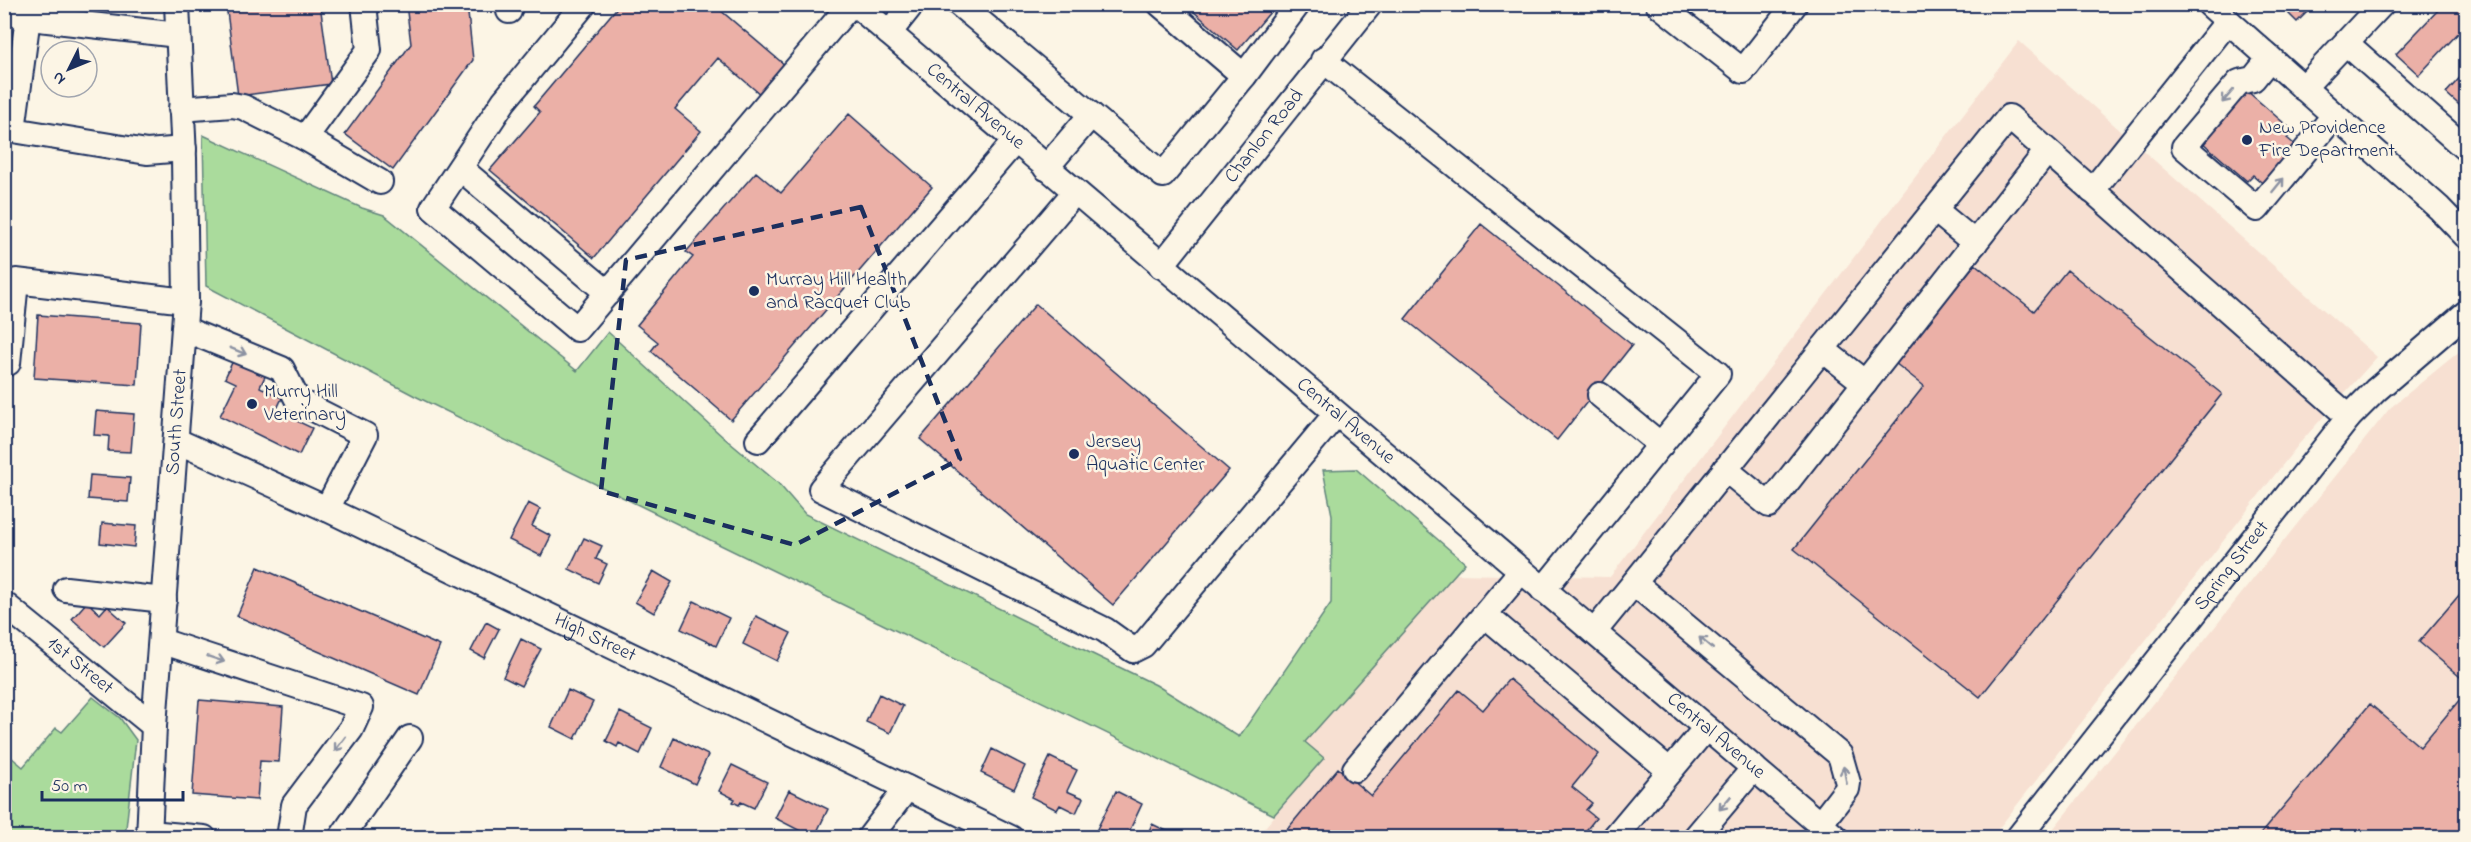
<svg xmlns="http://www.w3.org/2000/svg" width="2471" height="842" viewBox="0 0 2471 842" font-family="'Indie Flower',sans-serif">
	<style>
		.built { fill: #f7e0d2 }
		.green { fill: #aadb9c; stroke: #62857d; stroke-width: 1.5 }
		.building { fill: #ebb0a7; stroke: #1b2f5e; stroke-width: 1.5 }
		.lines { fill: none; stroke-linecap: round; stroke-linejoin: round }
		.minor-casing { stroke: #1b2f5e; stroke-width: 28 }
		.minor { stroke: #fcf5e5; stroke-width: 24 }
		.oneway { stroke: #8c92a2 }
		.marked { fill: none; stroke: #1b2f5e; stroke-width: 4.5; stroke-dasharray: 12 8; stroke-linejoin: round }
		.poi-dot { fill: #1b2f5e; stroke: #fcf5e5; stroke-width: 2 }
		.labels { text-anchor: middle; dominant-baseline: central; stroke-width: 5; stroke-linejoin: round; paint-order: stroke }
		.street-label { font-size: 20px; fill: #1b2f5e; stroke: #fcf5e5 }
		.poi-label { font-size: 20px; fill: #1b2f5e; stroke: #fcf5e5; text-anchor: start }
	</style>
	<rect width="100%" height="100%" fill="#fcf5e5"/>
	<filter id="ink" filterUnits="userSpaceOnUse"><feTurbulence type="fractalNoise" baseFrequency=".0167" numOctaves="2"/><feDisplacementMap in="SourceGraphic" scale="12" xChannelSelector="R" yChannelSelector="G"/><feConvolveMatrix kernelMatrix="1 2 1 2 8 2 1 2 1" color-interpolation-filters="sRGB"/></filter>
	<g filter="url(#ink)">
		<path class="built" d="M2019,41l358,316 -78,87 -307,393 -736,1 67,-80 -19,-16 150,-168 156,3z
			M2466,346v491l-420,1 344,-430z"/>
		<path class="green" d="M203,135l159,73 22,7 193,156 31,-39 115,105 55,46 27,31 351,171 83,52 92,-134 1,-88 -9,-45 33,-1 109,94 -160,179 19,16 -50,57 -859,-419 -209,-110z
			M93,697l27,21 16,22 -11,97h-120v-85l18,15 33,-39 6,4z"/>
		<path class="building" d="M226,4h94l11,80 -93,12z
			M406,4h61l6,56 -80,110 -48,-36 66,-90z
			M620,4h93l73,62 -25,29 -43,-37 -43,51 26,22 -107,127 -104,-88 50,-58 -6,-6z
			M1185,4h92l-39,46z
			M2288,4h21l2,4 -14,14 -13,-13z
			M2439,4h27v16l-5,6 2,2 -44,47 -23,-21 44,-46z
			M2466,71v40l-20,-18z
			M2247,91l46,40 -6,7 14,12 -33,38 -15,-13 -6,6 -45,-39z
			M849,114l83,73 -201,233 -80,-69 7,-9 -21,-17 56,-68 -7,-5 70,-80 25,21z
			M1481,224l151,121 -75,95 -152,-121z
			M1975,264l59,47 33,-41 155,124 -242,303 -186,-148 130,-163 -29,-23z
			M1036,304l193,166 -116,135 -193,-166z
			M38,315l103,8 -4,62 -103,-7z
			M236,354l32,16 -8,17 22,11 -6,13 36,17 -13,27 -79,-39 16,-33 -11,-5z
			M96,411l38,3 -3,38 -23,-1 1,-15 -15,-1z
			M90,475l40,3 -2,24 -40,-3z
			M528,503l12,6 -8,17 19,10 -10,20 -32,-16z
			M102,523l34,3 -2,21 -34,-4z
			M584,538l18,8 -6,13 11,5 -9,19 -29,-14z
			M258,567l182,79 -21,49 -182,-79z
			M653,571l19,11 -18,31 -19,-11z
			M2466,587v95l-47,-40z
			M694,601l35,17 -13,28 -35,-17z
			M87,602l13,12 7,-8 19,17 -22,24 -32,-28z
			M756,616l35,17 -14,28 -34,-17z
			M486,622l13,7 -15,29 -13,-7z
			M521,639l20,10 -20,37 -18,-9z
			M1509,679l90,75 -27,33 20,16 -6,7 10,8 -16,20h-300l58,-70 33,28 88,-106 24,20z
			M568,690l25,12 -18,37 -24,-12z
			M2466,692v146h-209l113,-134 50,43z
			M879,694l24,12 -13,27 -24,-11z
			M199,700l84,7 -4,55 -19,-1 -3,39 -65,-5z
			M620,712l32,16 -12,26 -21,-11 -2,4 -11,-6z
			M674,738l34,17 -13,29 -34,-17z
			M992,749l33,17 -11,23 -33,-16z
			M1050,757l27,13 -10,21 16,7 -7,15 -16,-8 -3,5 -26,-13z
			M732,765l35,17 -13,26 -13,-6 -2,3 -6,-3 2,-3 -16,-8z
			M789,790l39,19 -14,29 -39,-20z
			M1116,791l26,13 -16,34h-10l-19,-9z
			M1152,824l29,14h-35z"/>
		<g class="lines">
			<g class="minor-casing">
				<g id="minor">
					<path d="M509,4v7"/>
					<path d="M584,4l-80,97 -71,107 144,121 274,-325"/>
					<path id="s1" d="M855,4l981,834"/>
					<path d="M959,4l204,171 81,-99 54,-72"/>
					<path d="M1160,4l84,72"/>
					<path d="M1658,4l85,67 52,-67"/>
					<path d="M2209,4l230,204 27,28"/>
					<path d="M4,12l35,7 139,16"/>
					<path d="M28,17l-15,113 134,22 37,-3"/>
					<path d="M889,33l23,-29"/>
					<path d="M2346,43l120,106"/>
					<path d="M2270,58l-17,21 -14,3 -55,65 73,62 77,-93"/>
					<path d="M1323,60l395,314 -175,216"/>
					<path d="M2303,88l79,-84"/>
					<path d="M181,109l51,-4 11,2 62,31 75,44"/>
					<path d="M305,138l64,-88 -5,-46"/>
					<path d="M460,168l148,125"/>
					<path d="M1046,168l45,-53"/>
					<path d="M2092,191l136,-170"/>
					<path d="M1075,192l-254,297 284,141 28,20 10,-5 193,-231"/>
					<path d="M1935,210l40,33"/>
					<path id="s2" d="M1161,266l209,-262"/>
					<path d="M184,329l98,40 16,32 67,34 -38,74"/>
					<path d="M1822,349l43,34"/>
					<path d="M8,363l8,-82 170,20"/>
					<path d="M1600,395l61,50"/>
					<path d="M758,440l257,-299"/>
					<path id="s3" d="M177,441l150,68 684,329"/>
					<path d="M1725,469l44,36 278,-354"/>
					<path d="M1634,583l375,-466 340,300"/>
					<path d="M66,589l98,11"/>
					<path id="s4" d="M4,604l150,122"/>
					<path d="M1485,615l185,156"/>
					<path d="M1594,632l40,-49 206,172 8,28 -1,6 -27,35"/>
					<path d="M161,641l200,66 -10,22 -57,76 -5,33"/>
					<path d="M1355,769l166,-198"/>
					<path d="M150,833l54,5"/>
					<path id="s5" d="M149,838l5,-112 32,-425 -2,-143 -7,-154"/>
					<path d="M341,838l69,-100"/>
					<path d="M869,838l38,-50"/>
					<path d="M1614,838l92,-110"/>
					<path d="M1695,838l59,-70"/>
					<path id="s6" d="M2018,838l331,-421 27,-27 90,-77"/>
				</g>
			</g>
			<use href="#minor" class="minor"/>
		</g>
		<defs><path id="oneway-shaft" d="M-6 0H5M1.5-3L5.5 0L1.5 3" fill="none" stroke-width="1.6" stroke-linecap="round" stroke-linejoin="round" transform="scale(1.5)"/></defs>
		<g class="oneway">
			<use href="#oneway-shaft" transform="translate(2228 96) rotate(131)"/>
			<use href="#oneway-shaft" transform="translate(2278 185) rotate(-51)"/>
			<use href="#oneway-shaft" transform="translate(238 351) rotate(22)"/>
			<use href="#oneway-shaft" transform="translate(1706 643) rotate(-140)"/>
			<use href="#oneway-shaft" transform="translate(216 659) rotate(18)"/>
			<use href="#oneway-shaft" transform="translate(340 744) rotate(127)"/>
			<use href="#oneway-shaft" transform="translate(1845 775) rotate(-101)"/>
			<use href="#oneway-shaft" transform="translate(1725 803) rotate(130)"/>
		</g>
	</g>
	<path class="marked" d="M861,207l99,252 -165,86 -194,-54 25,-231z"/>
	<g class="poi-dot">
		<circle cx="2247" cy="140" r="6"/>
		<circle cx="754" cy="291" r="6"/>
		<circle cx="252" cy="404" r="6"/>
		<circle cx="1074" cy="454" r="6"/>
	</g>
	<g class="labels">
		<g class="street-label">
			<text stroke="none"><textPath href="#s1" startOffset="158">Central Avenue</textPath></text>
			<text stroke="none"><textPath href="#s2" startOffset="166">Chanlon Road</textPath></text>
			<text stroke="none"><textPath href="#s5" startOffset="417">South Street</textPath></text>
			<text stroke="none"><textPath href="#s1" startOffset="644">Central Avenue</textPath></text>
			<text stroke="none"><textPath href="#s6" startOffset="346">Spring Street</textPath></text>
			<text stroke="none"><textPath href="#s3" startOffset="462">High Street</textPath></text>
			<text stroke="none"><textPath href="#s4" startOffset="98">1st Street</textPath></text>
			<text stroke="none"><textPath href="#s1" startOffset="1130">Central Avenue</textPath></text>
		</g>
		<g class="poi-label">
			<text x="2259" y="128">New Providence<tspan x="2259" dy="23">Fire Department</tspan></text>
			<text x="766" y="280">Murray Hill Health<tspan x="766" dy="23">and Racquet Club</tspan></text>
			<text x="264" y="392">Murry Hill<tspan x="264" dy="23">Veterinary</tspan></text>
			<text x="1086" y="442">Jersey<tspan x="1086" dy="23">Aquatic Center</tspan></text>
		</g>
	</g>
	<rect width="2471" height="842" fill="none" stroke="#fcf5e5" stroke-width="24"/>
	<rect x="12" y="12" width="2447" height="818" fill="none" stroke="#1b2f5e" stroke-width="2" filter="url(#ink)"/>
	<g transform="translate(69 69) rotate(227)"><circle r="28" fill="#fcf5e5" stroke="#a2a6af" stroke-width="1.5"/>
	<path d="M0-4.5L10 22L0 15L-10 22Z" fill="#1b2f5e"/>
	<text y="-9" font-size="16" font-weight="bold" text-anchor="middle" fill="#1b2f5e">N</text>
	</g>
	<path d="M42 791v9h141v-9" fill="none" stroke="#1b2f5e" stroke-width="3"/>
	<text x="51" y="791" font-size="18" fill="#1b2f5e" stroke="#fcf5e5" stroke-width="4.5" paint-order="stroke">50 m</text>
</svg>
